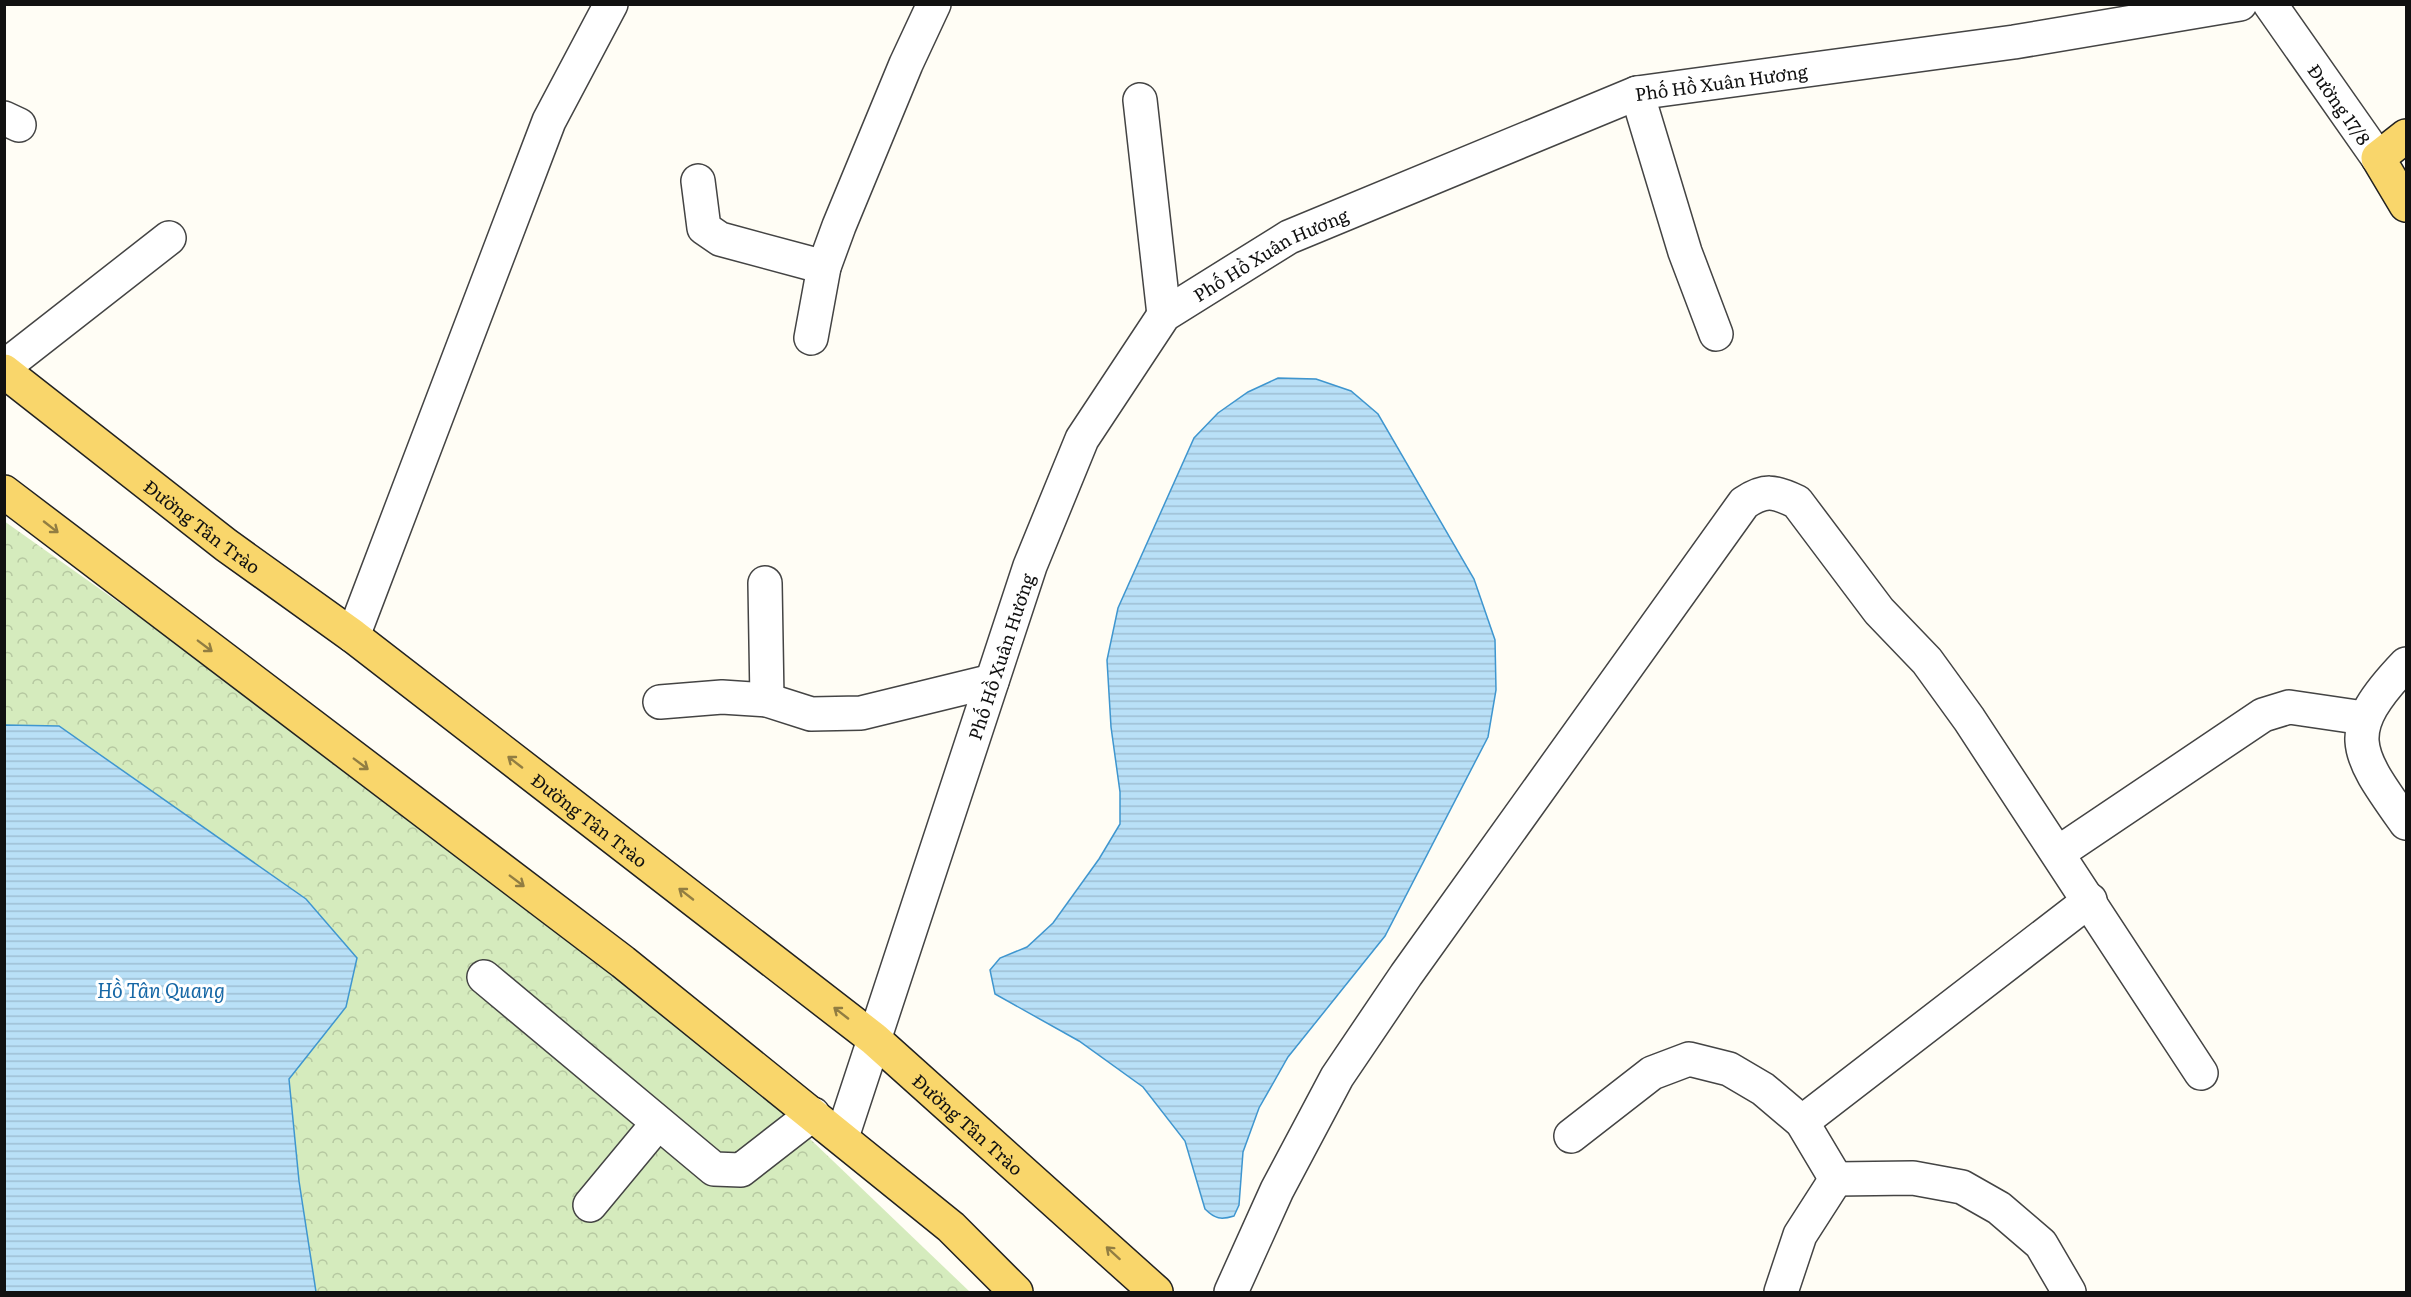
<svg xmlns="http://www.w3.org/2000/svg" width="2411" height="1297" viewBox="0 0 2411 1297" font-family="Literata,serif">
	<style>
		.park { fill: url(#park-crowns) }
		.water { fill: url(#water-rules); stroke: #3f96cf; stroke-width: 1.5 }
		.lines { fill: none; stroke-linecap: round; stroke-linejoin: round }
		.minor-casing { stroke: #444; stroke-width: 36 }
		.major-casing { stroke: #222; stroke-width: 36 }
		.minor { stroke: #fff; stroke-width: 33 }
		.major { stroke: #f9d66b; stroke-width: 33 }
		.oneway { stroke: #917d42 }
		.labels { text-anchor: middle; dominant-baseline: central; stroke-width: 6; stroke-linejoin: round; paint-order: stroke }
		.street-label { font-size: 18px; fill: #111; stroke: #fff }
		.water-label { font-size: 20px; font-style: italic; fill: #1768a6; stroke: #fff }
	</style>
	<defs>
		<pattern id="park-crowns" width="20" height="18" patternUnits="userSpaceOnUse" patternTransform="scale(1.5)"><rect width="20" height="18" fill="#d5ebbd"/><path d="M2 6a3 3 0 1 1 6 0M12 15a3 3 0 1 1 6 0" fill="none" stroke="#b6c8a1"/></pattern>
		<pattern id="water-rules" width="6" height="5" patternUnits="userSpaceOnUse" patternTransform="scale(1.5)"><rect width="6" height="5" fill="#b9e0f7"/><path d="M0 2.5h6" fill="none" stroke="#9ebfd3"/></pattern>
	</defs>
	<rect width="100%" height="100%" fill="#fffdf5"/>
	<path class="park" d="M4,521l619,439 347,332h-965z"/>
	<path class="water" d="M1278,378l38,1 35,12 27,23 96,165 21,61 1,50 -8,47 -103,199 -97,121 -29,51 -16,44 -4,53 -5,11c-13,4 -19,3 -29,-7l-20,-68 -42,-54 -64,-46 -84,-47 -5,-24 10,-12 27,-11 26,-24 46,-64 21,-35v-32l-9,-65 -4,-67 11,-52 76,-170 24,-25 30,-21z
		M5,725l54,1 247,173 51,59 -11,49 -57,72 10,102 17,111h-311z"/>
	<g class="lines">
		<g class="minor-casing">
			<g id="minor">
				<path id="s1" d="M2270,4l108,154"/>
				<path d="M1637,93l48,159 31,82"/>
				<path d="M1140,100l24,215"/>
				<path d="M4,118l15,7"/>
				<path d="M698,181l6,47 16,11 104,28"/>
				<path d="M811,338l13,-71 15,-41 67,-162 28,-60"/>
				<path d="M4,367l165,-129"/>
				<path d="M765,583l2,117"/>
				<path d="M353,636l196,-515 62,-117"/>
				<path d="M2406,664c-66,69 -51,87 0,159"/>
				<path d="M660,702l62,-5 45,3 44,14 50,-1 131,-32"/>
				<path d="M2058,853l205,-138 26,-8 75,11"/>
				<path d="M484,977l230,192 27,1 72,-56"/>
				<path d="M1802,1122l288,-222"/>
				<path d="M1571,1136l81,-63 37,-14 40,10 34,20 39,33 34,57"/>
				<path id="s2" d="M842,1137l188,-571 52,-127 82,-124 125,-78 348,-144 377,-51 226,-38"/>
				<path d="M1836,1179l77,-1 49,9 37,21 42,36 28,48"/>
				<path d="M590,1205l68,-82"/>
				<path d="M1231,1292l46,-102 60,-113 69,-102 338,-472c21,-14 30,-12 53,-1l82,109 48,50 42,58 232,354"/>
				<path d="M1781,1292l19,-57 36,-56"/>
			</g>
		</g>
		<g class="major-casing">
			<g id="major">
				<path d="M2406,136l-28,22 28,47"/>
				<path id="s3" d="M4,371l222,174 127,91 521,403 282,253"/>
				<path d="M4,492l619,470 328,265 65,65"/>
			</g>
		</g>
		<use href="#minor" class="minor"/>
		<use href="#major" class="major"/>
	</g>
	<defs><path id="oneway-shaft" d="M-6 0H5M1.5-3L5.5 0L1.5 3" fill="none" stroke-width="1.6" stroke-linecap="round" stroke-linejoin="round" transform="scale(1.5)"/></defs>
	<g class="oneway">
		<use href="#oneway-shaft" transform="translate(51 527) rotate(38)"/>
		<use href="#oneway-shaft" transform="translate(205 646) rotate(37)"/>
		<use href="#oneway-shaft" transform="translate(515 762) rotate(-142)"/>
		<use href="#oneway-shaft" transform="translate(361 764) rotate(37)"/>
		<use href="#oneway-shaft" transform="translate(517 881) rotate(37)"/>
		<use href="#oneway-shaft" transform="translate(686 894) rotate(-142)"/>
		<use href="#oneway-shaft" transform="translate(841 1013) rotate(-142)"/>
		<use href="#oneway-shaft" transform="translate(1113 1253) rotate(-138)"/>
	</g>
	<g class="labels">
		<g class="street-label">
			<text stroke="none"><textPath href="#s2" startOffset="1496">Phố Hồ Xuân Hương</textPath></text>
			<text stroke="none"><textPath href="#s1" startOffset="122">Đường 17/8</textPath></text>
			<text stroke="none"><textPath href="#s2" startOffset="1010">Phố Hồ Xuân Hương</textPath></text>
			<text stroke="none"><textPath href="#s3" startOffset="252">Đường Tân Trào</textPath></text>
			<text stroke="none"><textPath href="#s2" startOffset="506">Phố Hồ Xuân Hương</textPath></text>
			<text stroke="none"><textPath href="#s3" startOffset="738">Đường Tân Trào</textPath></text>
			<text stroke="none"><textPath href="#s3" startOffset="1224">Đường Tân Trào</textPath></text>
		</g>
		<g class="water-label">
			<text x="161" y="989">Hồ Tân Quang</text>
		</g>
	</g>
	<rect width="2411" height="1297" fill="none" stroke="#111111" stroke-width="12"/>
</svg>
